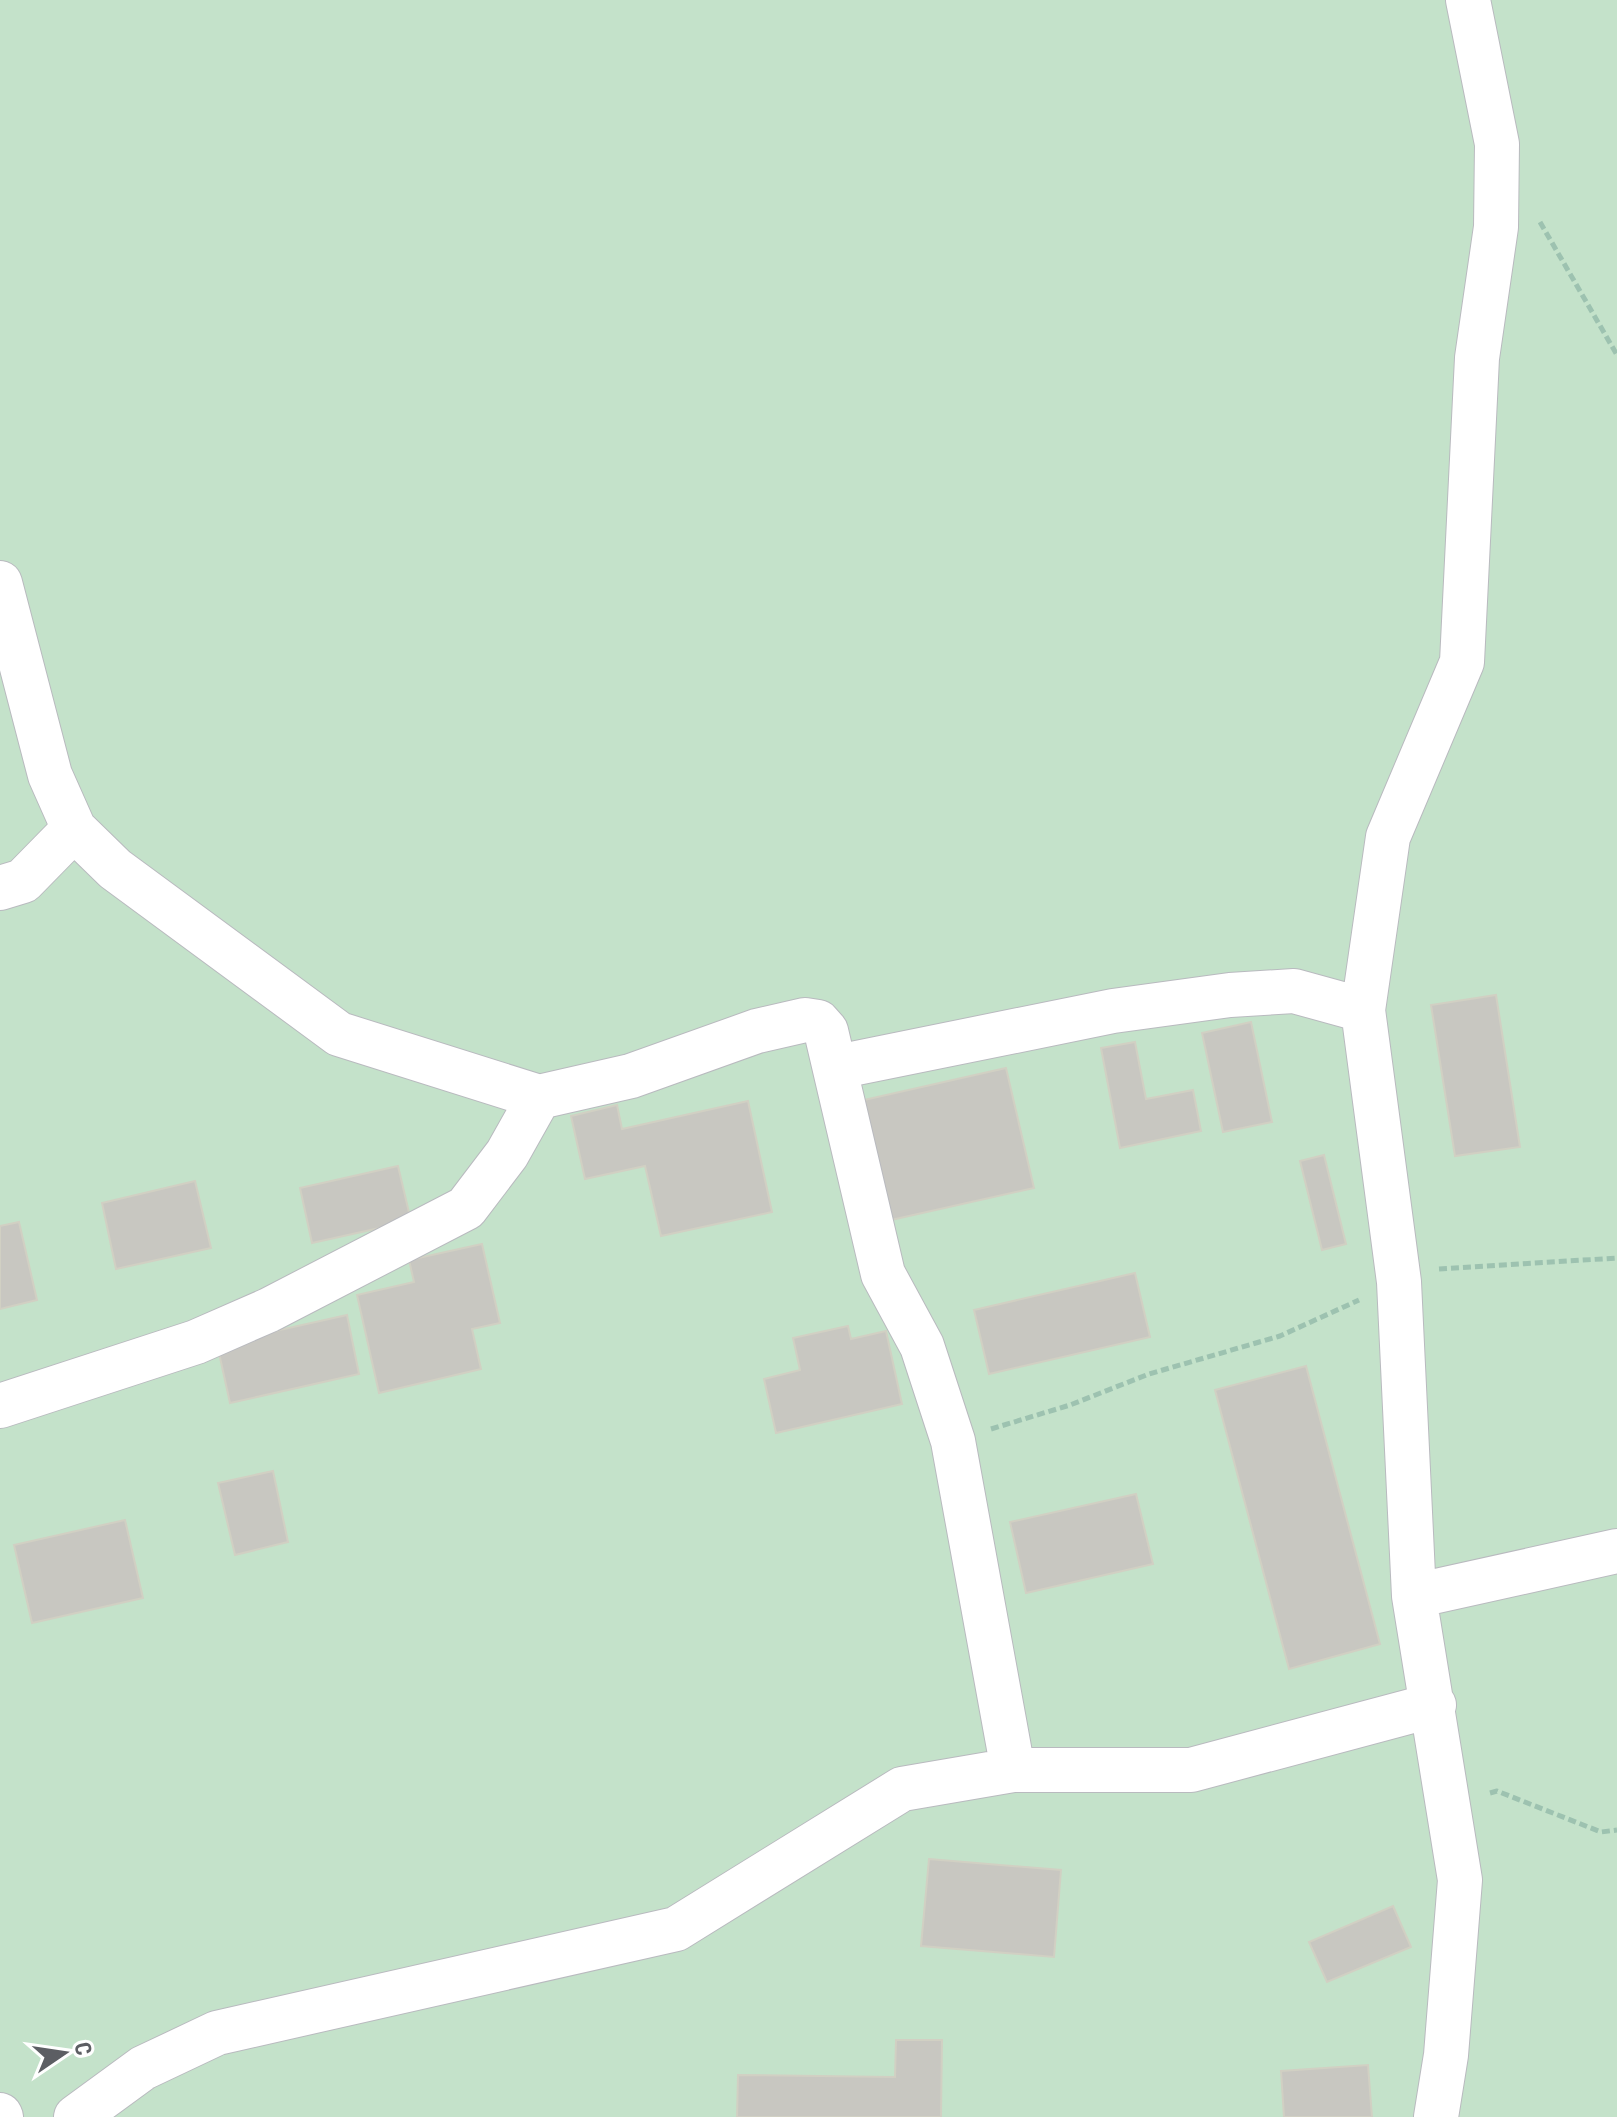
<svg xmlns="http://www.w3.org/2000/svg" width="1617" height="2117" viewBox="0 0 1617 2117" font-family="'Roboto Condensed',sans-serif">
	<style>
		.green { fill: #c4e2ca }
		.building { fill: #c8c7c1; stroke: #d1d0c3; stroke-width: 2 }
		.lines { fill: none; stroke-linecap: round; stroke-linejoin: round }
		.minor-casing { stroke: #b9babf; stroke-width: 46 }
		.path { stroke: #9dc2b0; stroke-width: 5; stroke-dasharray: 8 4; stroke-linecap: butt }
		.minor { stroke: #fff; stroke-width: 44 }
	</style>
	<rect width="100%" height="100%" fill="#edede4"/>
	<path class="green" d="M0,0h1617v2117h-1617z"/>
	<path class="building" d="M1496,995l24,152 -65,9 -24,-151z
		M1251,1022l21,100 -49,10 -21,-99z
		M1135,1042l11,57 47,-9 8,41 -81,17 -19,-100z
		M1006,1068l28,120 -143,32 -27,-120z
		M748,1101l24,111 -111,24 -16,-70 -60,13 -14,-63 46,-11 5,24z
		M1324,1155l22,89 -24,6 -22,-89z
		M398,1166l13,55 -99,22 -12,-55z
		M195,1181l16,67 -95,21 -14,-66z
		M19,1222l18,78 -37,9v-83z
		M482,1244l18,79 -28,6 9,40 -102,24 -22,-98 57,-13 -5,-22z
		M1135,1273l15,64 -161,37 -15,-64z
		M347,1315l12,59 -129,29 -13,-59z
		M848,1326l3,13 35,-8 16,73 -126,29 -12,-54 36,-9 -7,-32z
		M1306,1366l74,278 -91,25 -74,-279z
		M273,1471l15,71 -53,13 -17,-72z
		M1136,1494l17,70 -127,29 -16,-71z
		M125,1520l18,78 -111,25 -18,-78z
		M929,1859l132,11 -7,87 -133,-11z
		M1393,1906l18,41 -84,35 -18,-40z
		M896,2040h46l-1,77h-204l1,-42 157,2z
		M1368,2065l4,52h-88l-3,-46z"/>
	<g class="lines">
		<g class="minor-casing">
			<path id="minor" d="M0,583l50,192 24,54 41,40 224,165 200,63 92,-21 126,-45 48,-11 13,2 8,9 57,243 39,72 31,95 60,329
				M0,888l23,-7 51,-52
				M837,1067l276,-56 117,-16 64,-4 69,19
				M0,1406l196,-64 73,-32 197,-102 41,-54 32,-57
				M1414,1596l203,-45
				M0,2115l1,2
				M76,2117l67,-49 74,-35 459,-104 226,-140 111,-19h178l243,-65
				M1436,2117l10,-62 14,-175 -46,-284 -15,-314 -36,-272 25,-173 74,-175 15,-304 19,-131 1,-83 -29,-144"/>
		</g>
		<path class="path" d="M1540,222l77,133
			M1439,1269l178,-11
			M991,1429l79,-24 79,-31 131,-38 79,-36
			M1490,1793l7,-2 104,41 16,-2"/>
		<use href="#minor" class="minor"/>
	</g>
	<g transform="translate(64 2053) rotate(77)" stroke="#ffffff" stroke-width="6" paint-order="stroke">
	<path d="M0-6L14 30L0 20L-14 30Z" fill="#5c5e63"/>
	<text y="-12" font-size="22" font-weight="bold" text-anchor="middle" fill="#5c5e63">С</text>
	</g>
</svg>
